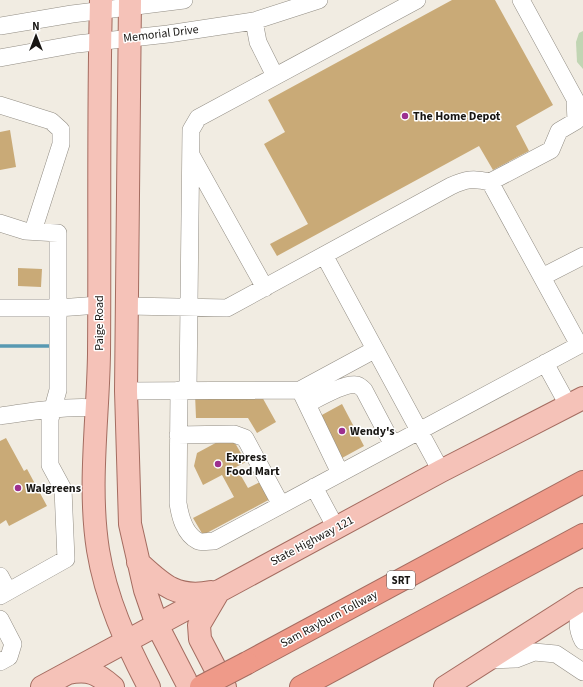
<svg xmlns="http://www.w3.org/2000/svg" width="583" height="687" viewBox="0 0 583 687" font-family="'Source Sans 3',sans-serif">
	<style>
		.green { fill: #c1d5b3 }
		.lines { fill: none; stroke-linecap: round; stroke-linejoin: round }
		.stream { stroke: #5899b2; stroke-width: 3.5 }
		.building { fill: #c9aa77 }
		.minor-casing { stroke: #928d84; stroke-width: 18 }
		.major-casing { stroke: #a46c60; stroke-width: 24 }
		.highway-casing { stroke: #a46c60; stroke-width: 24 }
		.minor { stroke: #fff; stroke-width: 17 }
		.major { stroke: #f5c2b8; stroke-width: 22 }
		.highway { stroke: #ef9a89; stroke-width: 22 }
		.highway-bridge-casing { stroke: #a46c60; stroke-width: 24; stroke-linecap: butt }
		.highway-bridge { stroke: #ef9a89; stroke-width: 22 }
		.poi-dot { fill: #9c2f8f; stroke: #fff; stroke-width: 1.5 }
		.labels { text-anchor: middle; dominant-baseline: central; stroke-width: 3; stroke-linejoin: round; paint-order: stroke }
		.shield { fill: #fff; stroke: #5d5c5a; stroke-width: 1 }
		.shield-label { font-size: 11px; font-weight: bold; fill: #181613 }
		.street-label { font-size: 12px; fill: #181613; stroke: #fff }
		.poi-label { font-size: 12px; font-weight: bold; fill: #181613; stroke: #fff; text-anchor: start }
	</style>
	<rect width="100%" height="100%" fill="#f1ece2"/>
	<path class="green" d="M583,31v38l-6,-7 -1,-20 3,-9z"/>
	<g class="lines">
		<path class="stream" d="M0,346h49"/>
	</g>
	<path class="building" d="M452,0h43l58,105 -37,21 13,25 -36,19 -14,-24 -202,110 -7,-12 38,-20 -44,-80 21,-12 -17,-32z
		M10,130l6,37 -16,3v-38z
		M18,268l24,1 -1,18 -23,-1z
		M195,394l66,1 15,27 -19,11 -9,-15h-52z
		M342,404l22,42 -22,12 -22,-42z
		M6,438l18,33 3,-2 20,37 -38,20 -3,-6 -6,4v-83z
		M223,439l12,4 11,19 -10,5 12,21 16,-8 10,17 -71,38 -10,-17 41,-21 -12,-22 -19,10 -9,-19 3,-13z"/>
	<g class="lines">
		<g class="minor-casing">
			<path id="minor" d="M254,21l4,21 17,34
				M0,26l72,-12 112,-14
				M0,58l77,-14 91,-10 86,-13 65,-21
				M0,105l51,16 10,9v14l-28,87
				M191,155l74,133
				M490,182l89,163
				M0,223l25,8 33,2v157l-8,29v46l13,24 3,70 -66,37
				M324,255l117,216
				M542,277l41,-21
				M128,306l99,2 224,-122c15,-7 23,-8 39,-4l61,-32 8,-19 17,-10 -1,-22 -54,-99
				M0,308h58l41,-3
				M545,363l23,42
				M179,390l-1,113c2,13 6,31 20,38 4,2 11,0 16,0l369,-198
				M188,390l3,-260 7,-12 219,-118
				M126,391l174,-1 74,-40
				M302,394l38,79
				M307,404c10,-5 39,-22 50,-19 3,1 5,3 7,5l29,55
				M0,416c33,-5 64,-10 97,-8
				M178,435l56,-1 11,4 36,67
				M314,487l22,41
				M0,576l8,15
				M583,604c-6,14 -7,24 0,37
				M0,619l13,25 -4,13 -9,5
				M488,660l28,-1 18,-7 22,2 27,18"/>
		</g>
		<g class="major-casing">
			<path id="major" d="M101,0c-3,118 -1,236 -2,354 -1,65 -11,132 -1,196 8,49 28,93 51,137
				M130,0l-4,391 4,133 15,66 12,35 32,62
				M138,562c24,22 38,37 73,30
				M219,591l-20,34 1,14 25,48
				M68,673c21,-4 29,0 45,14
				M42,687l399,-216 142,-73
				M445,687l138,-88"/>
		</g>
		<g class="highway-casing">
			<path id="highway" d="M247,663l336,-181
				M301,687l282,-152"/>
		</g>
		<use href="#minor" class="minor"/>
		<use href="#major" class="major"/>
		<use href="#highway" class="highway"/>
		<g class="highway-bridge-casing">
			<path id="highway-bridge" d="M201,687l46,-24"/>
		</g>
		<use href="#highway-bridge" class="highway-bridge"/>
	</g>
	<g class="poi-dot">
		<circle cx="405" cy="116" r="4"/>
		<circle cx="342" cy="431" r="4"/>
		<circle cx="218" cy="464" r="4"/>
		<circle cx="18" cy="488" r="4"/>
	</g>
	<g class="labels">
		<rect class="shield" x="387" y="571" width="28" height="18" rx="3"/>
		<g class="shield-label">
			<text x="401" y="580">SRT</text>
		</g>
		<g class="street-label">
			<text transform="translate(161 34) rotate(-7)">Memorial Drive</text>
			<text transform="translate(99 323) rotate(-90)">Paige Road</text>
			<text transform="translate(312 541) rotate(-28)">State Highway 121</text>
			<text transform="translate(329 619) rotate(-28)">Sam Rayburn Tollway</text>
		</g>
		<g class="poi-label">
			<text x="413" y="116">The Home Depot</text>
			<text x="350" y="431">Wendy's</text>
			<text x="226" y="457">Express<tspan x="226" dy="14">Food Mart</tspan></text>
			<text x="26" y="488">Walgreens</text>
		</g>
	</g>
	<g transform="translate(36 36)" stroke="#ffffff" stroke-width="3" paint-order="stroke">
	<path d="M0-3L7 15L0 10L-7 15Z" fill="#181613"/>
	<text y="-6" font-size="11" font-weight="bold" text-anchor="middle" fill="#181613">N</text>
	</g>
</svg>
